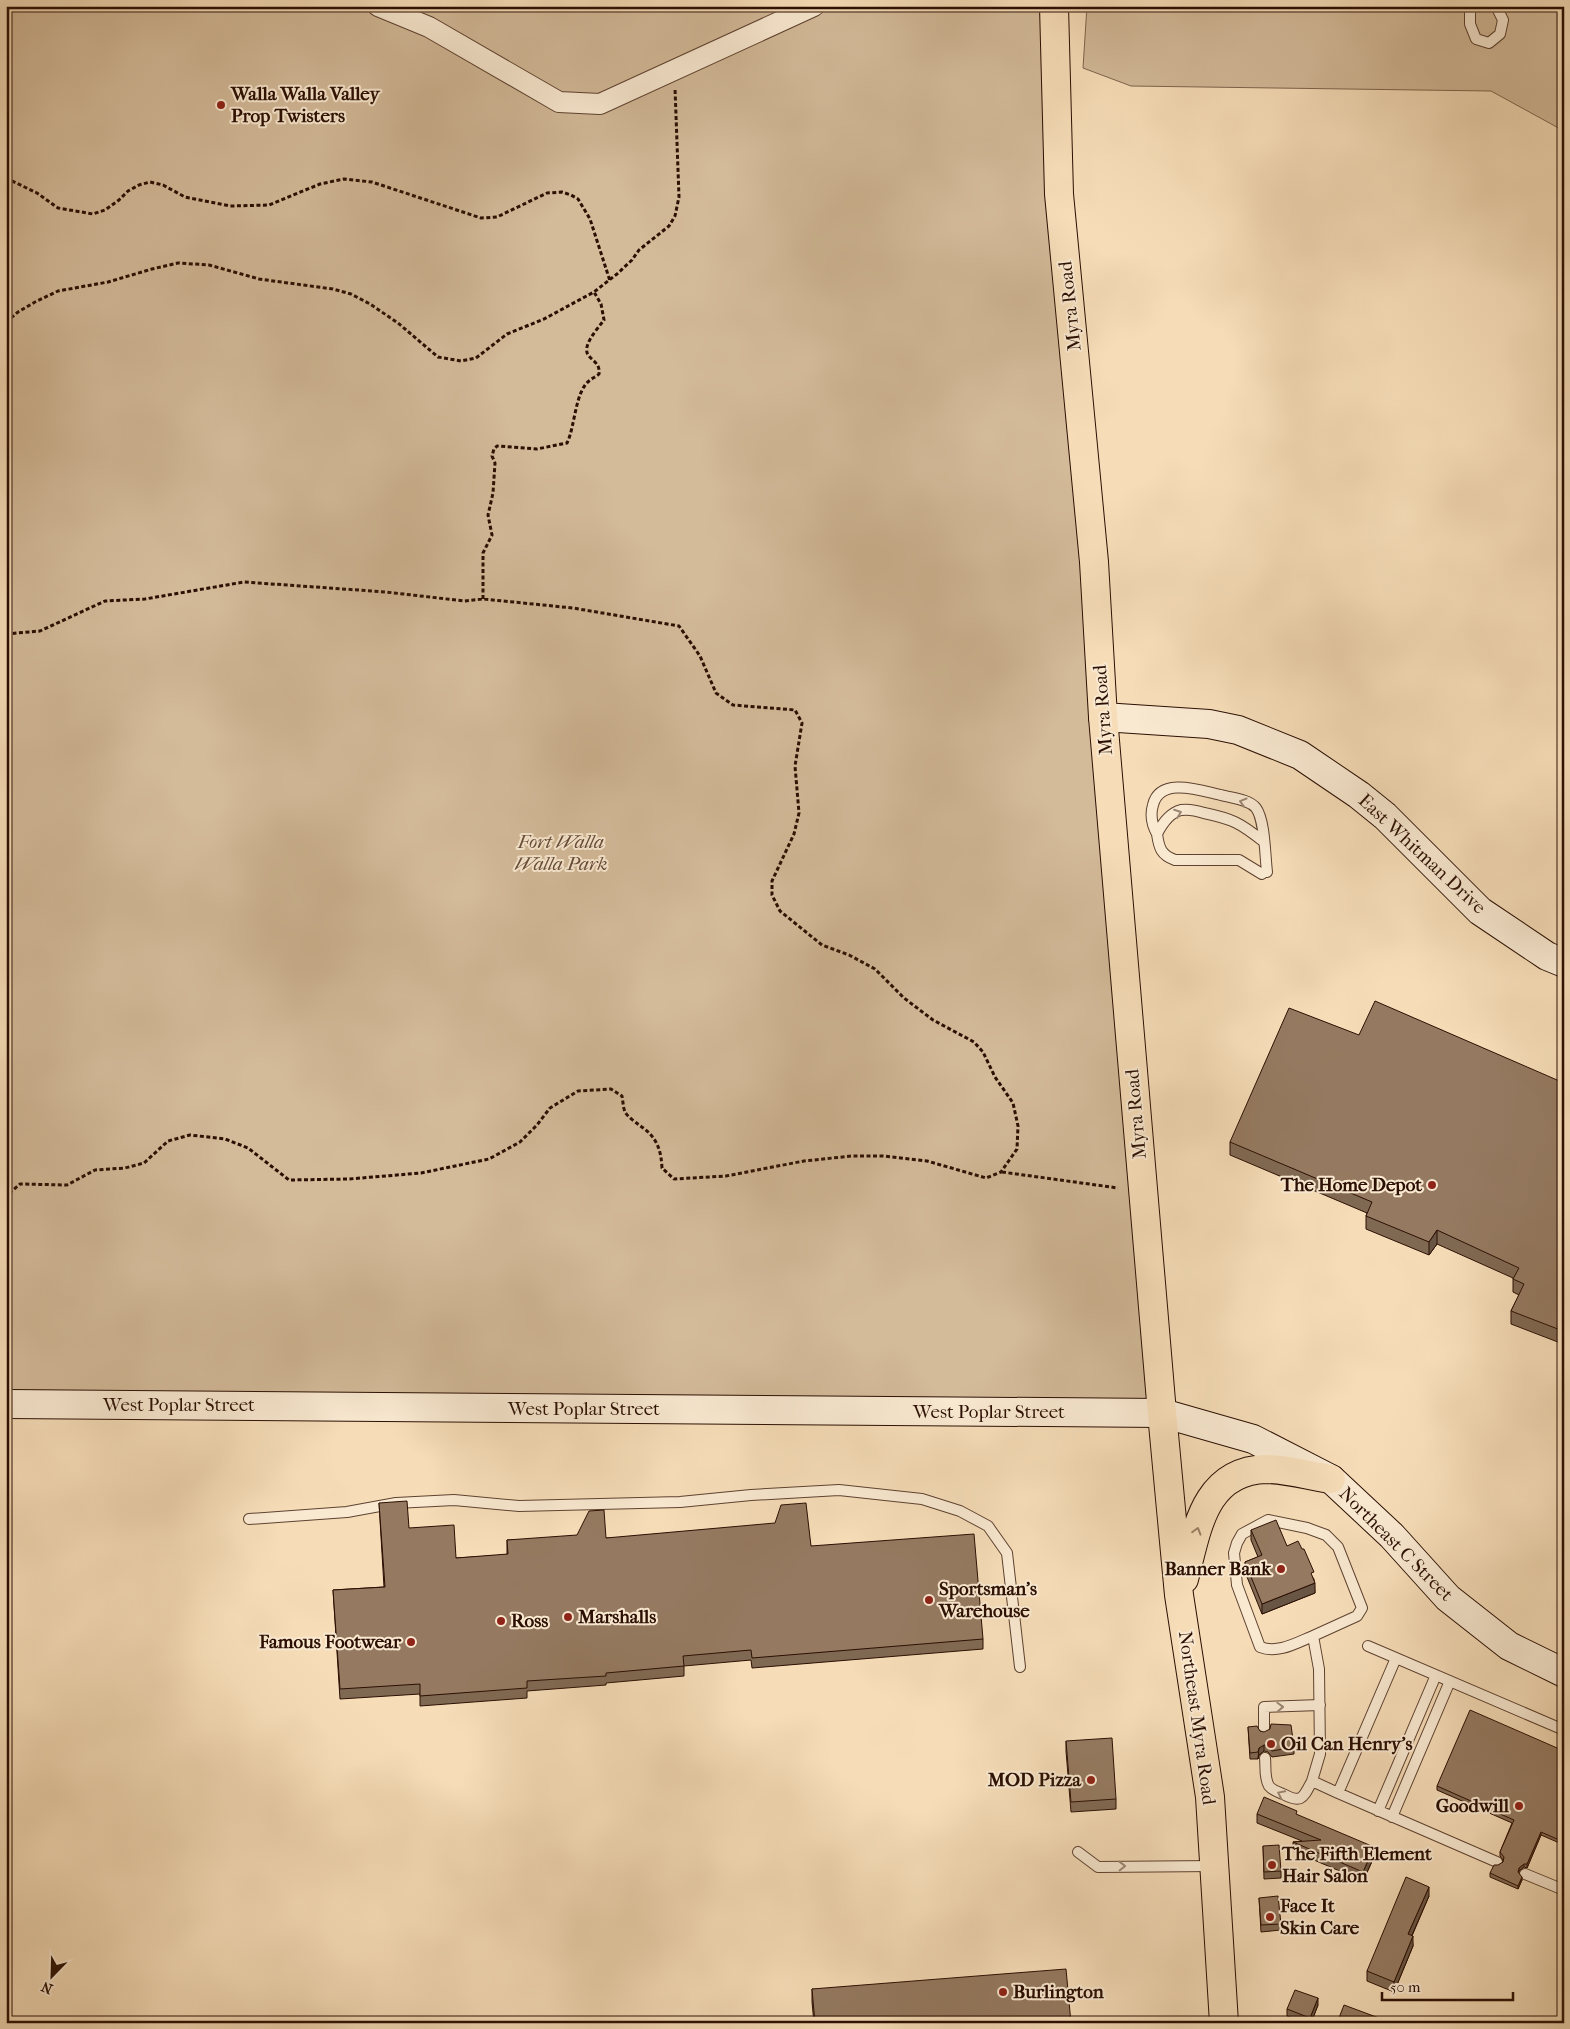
<svg xmlns="http://www.w3.org/2000/svg" width="1570" height="2029" viewBox="0 0 1570 2029" font-family="'IM FELL French Canon',serif">
	<style>
		.green { fill: #d3ba99; stroke: #7f644e }
		.lines { fill: none; stroke-linecap: round; stroke-linejoin: round }
		.service-casing { stroke: #5e4230; stroke-width: 12 }
		.minor-casing { stroke: #5e4230; stroke-width: 22 }
		.secondary-casing { stroke: #2b0f03; stroke-width: 30 }
		.trunk-casing { stroke: #2b0f03; stroke-width: 30 }
		.path { stroke: #2b0f03; stroke-width: 3; stroke-dasharray: 4 2.5; stroke-linecap: butt }
		.service { stroke: #f9e9d1; stroke-width: 10 }
		.minor { stroke: #f9e9d1; stroke-width: 20 }
		.secondary { stroke: #f9e9d1; stroke-width: 28 }
		.trunk { stroke: #f6ddb8; stroke-width: 28 }
		.wall { fill: #806953; stroke: #2b0f03 }
		.shaded-wall { fill: #685544; stroke: #2b0f03 }
		.building { fill: #957a61; stroke: #2b0f03 }
		.oneway { stroke: #9c8774 }
		.oneway2 { stroke: #9b8067 }
		.poi-dot { fill: #8f2418; stroke: #f9e9d1; stroke-width: 2 }
		.labels { text-anchor: middle; dominant-baseline: central; stroke-width: 4; stroke-linejoin: round; paint-order: stroke }
		.poi-label { font-size: 19px; font-weight: bold; fill: #2b0f03; stroke: #f9e9d1; text-anchor: start }
		.street-label { font-size: 19px; fill: #2b0f03; stroke: #f9e9d1 }
		.park-label { font-size: 19px; font-style: italic; fill: #664b38; stroke: #f9e9d1 }
	</style>
	<rect width="100%" height="100%" fill="#f6ddb8"/>
	<filter id="stains"><feTurbulence type="fractalNoise" baseFrequency=".004" numOctaves="4"/><feColorMatrix values="0 0 0 0 .2 0 0 0 0 .09 0 0 0 0 .02 0 0 0 .5 -.17"/></filter>
	<radialGradient id="worn" r=".72"><stop offset=".6" stop-color="#630" stop-opacity="0"/><stop offset="1" stop-color="#630" stop-opacity=".3"/></radialGradient>
	<path class="green" d="M6,6h1048l108,1407 -1156,-9z
		M1087,6h477v125l-73,-40 -360,-5 -48,-18z"/>
	<g class="lines">
		<g class="service-casing">
			<path id="service" d="M1470,6v18l6,15 13,4 11,-9 3,-14 -7,-14
				M1157,834c2,14 4,21 18,26h64l23,14
				M1263,841c-23,-18 -30,-22 -59,-28 -6,-2 -16,-4 -23,-3 -12,3 -19,14 -24,24 -5,-9 -7,-19 -4,-29 7,-29 49,-14 68,-10 10,3 28,4 35,13 9,12 9,48 11,64
				M249,1519l98,-7 49,-9 58,-3 65,6 161,-4 71,-7 88,-5 83,9 38,12 28,15 19,27 13,114
				M1313,1636c-17,7 -35,18 -53,11l-23,-62 -3,-32 3,-10 5,-9 26,-14 39,8 19,7 12,12 24,61 -5,8 -44,20 6,33 1,85 -8,27 26,12
				M1368,1646l196,84
				M1396,1658l-58,135 159,69
				M1264,1732v-25l56,-2
				M1265,1758c1,9 -1,20 4,28 3,4 9,6 14,8 19,10 20,4 29,-13
				M1378,1811l58,-136
				M1392,1817l58,-136
				M1078,1852l20,15 116,-1
				M1525,1874l39,16"/>
		</g>
		<g class="minor-casing">
			<path id="minor" d="M378,6l51,21 130,75 41,2 214,-98"/>
		</g>
		<g class="secondary-casing">
			<path id="secondary" d="M1103,717l106,7 29,6 62,25 59,40 26,21 95,95 67,45 17,7
				M6,1404l1156,9 91,26 78,40 61,57 56,62 61,48 55,27"/>
		</g>
		<g class="trunk-casing">
			<path id="trunk" d="M1054,6l5,188 35,368 9,155 59,696 17,182 31,202 14,226
				M1184,1579c13,-48 19,-108 82,-110 21,0 44,7 65,10"/>
		</g>
		<path class="path" d="M6,178l31,15 21,15 35,6 12,-4 14,-10 9,-9 11,-6 11,-3 13,3 22,12 45,9 39,-1 51,-21 24,-5 28,3 109,36 16,-1 50,-24 15,-1 9,3 7,4 12,20 20,62
			M6,322l12,-10 17,-10 23,-11 50,-9 44,-13 26,-6 31,2 50,14 74,10 18,5 19,10 28,19 40,34 23,4 15,-3 31,-24 37,-15 50,-27 23,-18 15,-14 7,-10 30,-24 6,-10 4,-19 -4,-109
			M483,599v-46l9,-18 -4,-20 5,-22 2,-30 -3,-7 2,-7 3,-3 40,3 30,-6c8,-16 8,-51 22,-62 3,-3 7,-4 10,-7 2,-15 -15,-14 -12,-27 2,-9 11,-19 17,-27l-3,-16 -7,-12
			M6,634l34,-3 65,-30 40,-2 99,-17 142,10 78,9 19,-2 90,9 106,18 21,30 16,37 17,12 62,5 7,13 -7,43 4,47 -5,21 -22,47v14l8,16 42,34 27,10 26,14 29,29 29,22 41,22 9,10 12,25 18,26 5,23 -1,23 -16,23 -15,6 -59,-17 -44,-5h-31l-48,5 -78,15 -52,3 -12,-11c-1,-20 -6,-32 -23,-43 -4,-3 -11,-8 -14,-13 -2,-5 -2,-11 -3,-16l-11,-7 -33,2 -28,17 -13,17 -17,17 -31,17 -68,14 -72,6 -60,1 -41,-32 -23,-9 -35,-4 -22,6 -24,22 -19,5 -30,2 -28,15 -47,-1 -14,12
			M1002,1172l116,16"/>
		<use href="#service" class="service"/>
		<use href="#minor" class="minor"/>
		<use href="#secondary" class="secondary"/>
		<use href="#trunk" class="trunk"/>
	</g>
	<path class="wall" d="M1359,1035l205,48 -1,261 -52,-20v-13l8,-16 -6,-3v-14l-76,-34 -8,11 -63,-26v-13l1,-3 -137,-58v-13z
		M379,1503l30,25 47,30 51,-3v-15l99,-2 205,8 172,93v10l-231,19 -1,-8 -67,6v10l-78,7v2l-79,6v7l-107,8v-12l-80,5 -7,-109 51,-3z
		M1251,1530l36,16 27,33 1,14 -53,21 -17,-42v-10l13,-5 -7,-17z
		M1248,1727l12,4 34,16v7l-22,3 -4,-5 -4,-1 -5,4 -1,4h-8z
		M1066,1741l50,58v10l-45,3 -5,-61z
		M1564,1751v94l-23,-10 -14,33 -3,-1 -5,4v2l3,7 -4,9 -28,-12v-4l13,-11v-2l-3,-4v-4l12,-29 -75,-33v-4z
		M1257,1814l40,1 77,42 -11,24 -70,-30v-9l9,-1 -45,-18z
		M1263,1846l18,25v7l-17,1z
		M1429,1896l-17,40 1,10 -19,46 -27,-11v-10z
		M1259,1898l22,26v6l-20,2z
		M812,1989l259,34h-257l-2,-21z
		M1318,2005l-7,18h-6l-18,-7v-7z"/>
	<path class="shaded-wall" d="M1437,1230v14l-8,11v-13z
		M1564,1329v13l-1,2v-13z
		M1315,1583v10l-53,21v-10z
		M1264,1745v6l-5,4 -1,4 1,-11z
		M1541,1832v3l-14,33v-4z
		M1374,1847v10l-11,24v-9z
		M1524,1864v3l-5,4 -1,4 1,-7z
		M1522,1877v3l-4,9v-3z
		M1429,1887v9l-21,48v-10z
		M1413,1936v10l-19,46v-10z
		M1318,1998v7l-7,18h-1v-5z"/>
	<path class="building" d="M1375,1001l189,82v246l-1,2 -52,-20 13,-27 -11,-5 6,-11 -82,-38 -8,12 -63,-26 6,-14 -142,-60 59,-134 70,27z
		M407,1501l2,27 45,-3 2,33 52,-4 -1,-14 70,-5 12,-24 15,-1 2,28 169,-15 6,-18 25,-2 5,43 163,-12 9,105 -231,19 -1,-8 -68,6 1,10 -78,7v3l-79,5v7l-107,8v-12l-80,5 -7,-99 52,-3 -6,-84z
		M1276,1520l11,26 11,-5 4,8h2l10,23 -3,1 4,10 -53,21 -17,-42 17,-7 -11,-25z
		M1470,1710l94,41v91l-23,-10 -14,32h-3l-5,4 -1,4 4,5 -4,9 -28,-13 4,-8h4l5,-3 1,-5 -4,-5 14,-32 -77,-34z
		M1271,1724l20,1 3,22 -22,4 -4,-6h-4l-5,3 -1,4 -8,1 -2,-26 9,-1 3,5 4,1 6,-3z
		M1112,1738l4,61 -45,3 -5,-61z
		M1264,1797l33,14 -1,3 78,33 -11,25 -70,-30 28,-2 -64,-26z
		M1279,1845l2,26 -17,1 -1,-26z
		M1406,1877l23,10 -21,47 5,2 -19,46 -27,-11z
		M1278,1896l3,28 -20,1 -2,-27z
		M1066,1969l5,54h-256l-3,-34z
		M1295,1990l23,8 -8,20 -23,-9z
		M1344,2005l35,13 -2,5h-40z
		M1533,2017l13,6h-16z"/>
	<defs><path id="oneway-chevron" d="M-2-3.5L2.5 0L-2 3.5" fill="none" stroke-width="1.6" stroke-linecap="round" stroke-linejoin="round" transform="scale(1.25)"/></defs>
	<g class="oneway">
		<use href="#oneway-chevron" transform="translate(1243 802) rotate(-164)"/>
		<use href="#oneway-chevron" transform="translate(1178 813) rotate(-20)"/>
		<use href="#oneway-chevron" transform="translate(1280 1707) rotate(-2)"/>
		<use href="#oneway-chevron" transform="translate(1281 1794) rotate(-154)"/>
		<use href="#oneway-chevron" transform="translate(1122 1866) rotate(-1)"/>
	</g>
	<use class="oneway2" href="#oneway-chevron" transform="translate(1197 1531) rotate(-74)"/>
	<g class="poi-dot">
		<circle cx="221" cy="105" r="5"/>
		<circle cx="1432" cy="1185" r="5"/>
		<circle cx="1281" cy="1569" r="5"/>
		<circle cx="929" cy="1600" r="5"/>
		<circle cx="568" cy="1617" r="5"/>
		<circle cx="501" cy="1621" r="5"/>
		<circle cx="411" cy="1642" r="5"/>
		<circle cx="1271" cy="1744" r="5"/>
		<circle cx="1091" cy="1780" r="5"/>
		<circle cx="1519" cy="1806" r="5"/>
		<circle cx="1272" cy="1865" r="5"/>
		<circle cx="1270" cy="1917" r="5"/>
		<circle cx="1003" cy="1992" r="5"/>
	</g>
	<g class="labels">
		<g class="poi-label">
			<text x="231" y="94">Walla Walla Valley<tspan x="231" dy="22">Prop Twisters</tspan></text>
			<text x="1422" y="1185" text-anchor="end">The Home Depot</text>
			<text x="1271" y="1569" text-anchor="end">Banner Bank</text>
			<text x="939" y="1589">Sportsman's<tspan x="939" dy="22">Warehouse</tspan></text>
			<text x="578" y="1617">Marshalls</text>
			<text x="511" y="1621">Ross</text>
			<text x="401" y="1642" text-anchor="end">Famous Footwear</text>
			<text x="1281" y="1744">Oil Can Henry's</text>
			<text x="1081" y="1780" text-anchor="end">MOD Pizza</text>
			<text x="1509" y="1806" text-anchor="end">Goodwill</text>
			<text x="1282" y="1854">The Fifth Element<tspan x="1282" dy="22">Hair Salon</tspan></text>
			<text x="1280" y="1906">Face It<tspan x="1280" dy="22">Skin Care</tspan></text>
			<text x="1013" y="1992">Burlington</text>
		</g>
		<g class="street-label">
			<text transform="translate(1070 306) rotate(-96)">Myra Road</text>
			<text transform="translate(1103 710) rotate(-94)">Myra Road</text>
			<text transform="translate(1422 854) rotate(43)">East Whitman Drive</text>
			<text transform="translate(1136 1114) rotate(-95)">Myra Road</text>
			<text x="179" y="1405">West Poplar Street</text>
			<text x="584" y="1409">West Poplar Street</text>
			<text x="989" y="1412">West Poplar Street</text>
			<text transform="translate(1396 1544) rotate(45)">Northeast C Street</text>
			<text transform="translate(1197 1718) rotate(82)">Northeast Myra Road</text>
		</g>
		<g class="park-label">
			<text x="561" y="842">Fort Walla<tspan x="561" dy="22">Walla Park</tspan></text>
		</g>
	</g>
	<rect width="1570" height="2029" fill="none" stroke="#f6ddb8" stroke-width="25"/>
	<rect x="8" y="8" width="1555" height="2014" fill="none" stroke="#2b0f03" stroke-width="2.5"/>
	<rect x="12" y="12" width="1545" height="2004" fill="none" stroke="#2b0f03"/>
	<g transform="translate(52 1976) rotate(203)" stroke="#f9e9d1" stroke-width="4" paint-order="stroke">
	<path d="M0-4L9 19L0 12L-9 19Z" fill="#2b0f03"/>
	<text y="-8" font-size="14" font-weight="bold" text-anchor="middle" fill="#2b0f03">N</text>
	</g>
	<path d="M1382 1992v8h131v-8" fill="none" stroke="#2b0f03" stroke-width="2.5"/>
	<text x="1390" y="1992" font-size="15" fill="#2b0f03" stroke="#f9e9d1" stroke-width="4" paint-order="stroke">50 m</text>
	<rect width="100%" height="100%" filter="url(#stains)"/>
	<rect width="100%" height="100%" fill="url(#worn)"/>
</svg>
